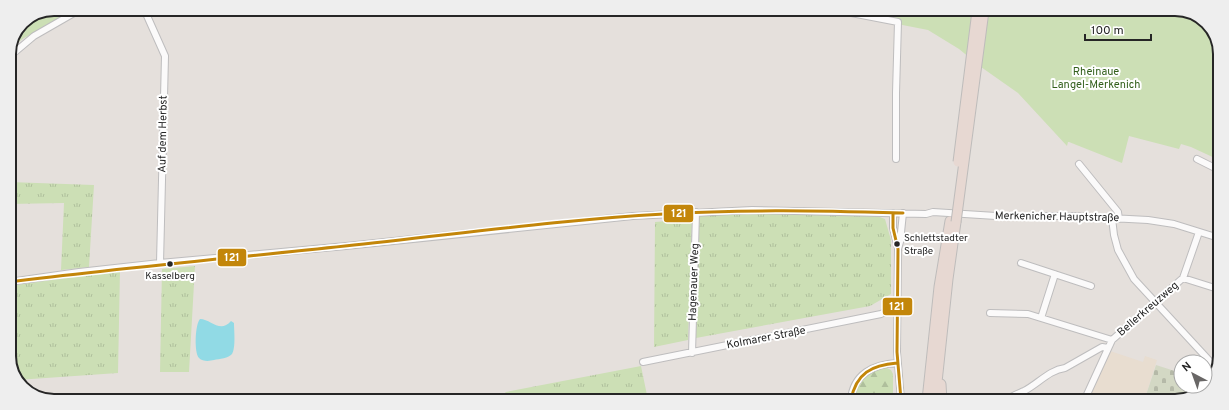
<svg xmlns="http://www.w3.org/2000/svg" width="1229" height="410" viewBox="0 0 1229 410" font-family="Overpass,sans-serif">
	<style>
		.education { fill: #e8ddd0 }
		.grass { fill: url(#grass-tufts) }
		.forest { fill: url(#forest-firs) }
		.cemetery { fill: url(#cemetery-stones) }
		.park { fill: #ccdfb5 }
		.water { fill: #91dae5 }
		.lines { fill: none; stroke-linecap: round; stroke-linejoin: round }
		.minor-casing { stroke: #bebdbe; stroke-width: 8 }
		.highway-casing { stroke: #bebcbb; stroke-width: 11 }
		.minor { stroke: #fbfafa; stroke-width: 6 }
		.highway { stroke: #e7d8d2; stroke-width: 9 }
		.highway-bridge-casing { stroke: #bebcbb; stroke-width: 11; stroke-linecap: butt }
		.highway-bridge { stroke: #e7d8d2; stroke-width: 9 }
		.bus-1-casing { stroke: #fff; stroke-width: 6 }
		.bus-1 { stroke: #c3860a; stroke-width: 3 }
		.bus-dot { fill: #262626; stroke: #fff; stroke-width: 1.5 }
		.labels { text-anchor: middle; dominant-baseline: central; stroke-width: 4; stroke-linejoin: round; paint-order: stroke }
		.bus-label { font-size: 10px; fill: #262626; stroke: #fff; text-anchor: start }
		.park-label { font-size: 11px; fill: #325f1b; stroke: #fff }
		.street-label { font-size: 11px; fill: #262626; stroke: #fff }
		.rim { fill: none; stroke: #262626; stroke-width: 2 }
		.line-badge { stroke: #fff; stroke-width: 1.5 }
		.badge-label { font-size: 11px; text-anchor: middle; font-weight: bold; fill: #fff }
	</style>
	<defs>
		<pattern id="grass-tufts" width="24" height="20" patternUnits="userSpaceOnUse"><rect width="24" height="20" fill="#ccdfb5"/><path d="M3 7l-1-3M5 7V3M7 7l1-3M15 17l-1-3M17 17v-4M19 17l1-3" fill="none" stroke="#afbf9c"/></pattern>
		<pattern id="forest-firs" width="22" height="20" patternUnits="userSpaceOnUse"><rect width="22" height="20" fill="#ccdfb5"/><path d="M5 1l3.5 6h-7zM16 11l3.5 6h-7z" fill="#afbf9c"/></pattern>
		<pattern id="cemetery-stones" width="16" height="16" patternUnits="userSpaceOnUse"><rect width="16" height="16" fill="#d3d8c4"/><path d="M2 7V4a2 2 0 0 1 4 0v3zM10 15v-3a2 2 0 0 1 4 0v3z" fill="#b5b9a8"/></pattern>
	</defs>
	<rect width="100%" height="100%" fill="#e5e0dc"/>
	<path class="education" d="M1110,351l33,11 2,-6 12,4 -13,41h-57z"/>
	<path class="grass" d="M9,182l85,3 -5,82 -28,3 3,-67 -55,1z
		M774,214l103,2 8,3 6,21v54l-21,12 -174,32 2,-123z
		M692,219l-4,121 -34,7 1,-125z
		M195,266l-6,106h-29l2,-103z
		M120,270l-2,103 -101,7 -8,-21v-73z
		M641,366l7,34h-149l1,-3 6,-5z"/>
	<path class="forest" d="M883,366l8,4 2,4v26h-40c2,-18 15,-27 30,-34z"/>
	<path class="cemetery" d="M1156,365l25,8v13h5l14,7 -25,8h-31z"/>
	<path class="park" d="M54,9h25l-55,29 -8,6 -7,7 13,-29z
		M831,11h358l22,15 9,25 -1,109 -28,-13 -10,-3 -2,5 -50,-13 -7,27 -53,-21h-1l-1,4 -49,-53 -37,-26 -22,-18 -31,-19z"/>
	<path class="water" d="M200,319c11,0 20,15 31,2l3,2c0,7 2,25 -2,31 -3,4 -13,5 -18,6 -4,1 -11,2 -15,-2 -5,-5 -4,-34 1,-39z"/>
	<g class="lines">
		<g class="minor-casing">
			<path id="minor" d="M144,9l21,47 -5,207
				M841,11l57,11 -2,71v66
				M9,57l25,-21 47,-27
				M1197,159l22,11
				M1079,164l39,48 1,7
				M893,213v15l5,20
				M1112,218l2,17 4,15 16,29 84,91
				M1021,263l70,23
				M1183,278l35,11
				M9,282l70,-10 81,-9 186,-17 287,-30 119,-6 174,4 7,-2 63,4h76l76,4 26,4 45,14
				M990,313l38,1 84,26
				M1041,318l14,-44
				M692,353l4,-141
				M643,362l238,-48 6,-3
				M851,400c2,-26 23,-36 46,-37
				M901,400l-4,-48 1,-103 2,-7 3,-29
				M1005,401c6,-5 12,-7 19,-10 14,-7 25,-21 41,-23l37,-21 6,1
				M1084,401l28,-61 71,-62 16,-46"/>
		</g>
		<g class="highway-casing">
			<path id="highway" d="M941,384l1,17
				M927,400l12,-113 11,-66
				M935,401l13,-122 8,-57"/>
		</g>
		<use href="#minor" class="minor"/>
		<use href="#highway" class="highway"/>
		<g class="highway-bridge-casing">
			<path id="highway-bridge" d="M958,162l19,-151
				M956,222l28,-211"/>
		</g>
		<use href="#highway-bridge" class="highway-bridge"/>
		<g class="bus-1-casing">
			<path id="bus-1" d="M893,213v15l5,21 -1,103 4,48
				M9,282c112,-14 224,-24 336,-36 107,-11 212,-26 319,-32 80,-5 159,-3 239,-1
				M851,400c5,-27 21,-35 46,-37"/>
		</g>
		<use href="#bus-1" class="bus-1"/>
	</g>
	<g class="bus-dot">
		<circle cx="897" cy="244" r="3.5"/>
		<circle cx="170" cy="264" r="3.5"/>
	</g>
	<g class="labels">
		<g class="bus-label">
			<text x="904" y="238">Schlettstadter<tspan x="904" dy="13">Straße</tspan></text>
			<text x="170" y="276" text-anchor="middle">Kasselberg</text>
		</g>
		<g class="park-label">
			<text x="1096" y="72">Rheinaue<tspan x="1096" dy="13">Langel-Merkenich</tspan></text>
		</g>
		<g class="street-label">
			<text transform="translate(163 134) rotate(-89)">Auf dem Herbst</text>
			<text transform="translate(1057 217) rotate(1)">Merkenicher Hauptstraße</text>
			<text transform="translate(694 282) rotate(-88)">Hagenauer Weg</text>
			<text transform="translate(1148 309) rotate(-41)">Bellerkreuzweg</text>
			<text transform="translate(766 338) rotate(-11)">Kolmarer Straße</text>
		</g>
	</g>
	<path d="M0 0H1229V410H0ZM54 16H1175A38 38 0 0 1 1213 54V356A38 38 0 0 1 1175 394H54A38 38 0 0 1 16 356V54A38 38 0 0 1 54 16Z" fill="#eee" fill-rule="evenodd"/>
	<path class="rim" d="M54 16H1175A38 38 0 0 1 1213 54V356A38 38 0 0 1 1175 394H54A38 38 0 0 1 16 356V54A38 38 0 0 1 54 16Z"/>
	<g class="line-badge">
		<rect x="663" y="204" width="31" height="19" rx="4" fill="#c3860a"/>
		<rect x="217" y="248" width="30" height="19" rx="4" fill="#c3860a"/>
		<rect x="882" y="297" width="31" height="19" rx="4" fill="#c3860a"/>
	</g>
	<g class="badge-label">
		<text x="679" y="217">121</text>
		<text x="232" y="261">121</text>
		<text x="897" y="310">121</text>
	</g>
	<g transform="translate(1193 374) rotate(319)"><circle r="19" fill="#ffffff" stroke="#a8a8a8"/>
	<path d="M0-3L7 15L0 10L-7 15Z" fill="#696766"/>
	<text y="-6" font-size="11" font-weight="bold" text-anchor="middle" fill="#262626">N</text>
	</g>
	<path d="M1085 34v6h66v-6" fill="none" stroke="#262626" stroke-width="2"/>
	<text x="1091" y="34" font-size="12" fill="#262626" stroke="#ffffff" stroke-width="3" paint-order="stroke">100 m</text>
</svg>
